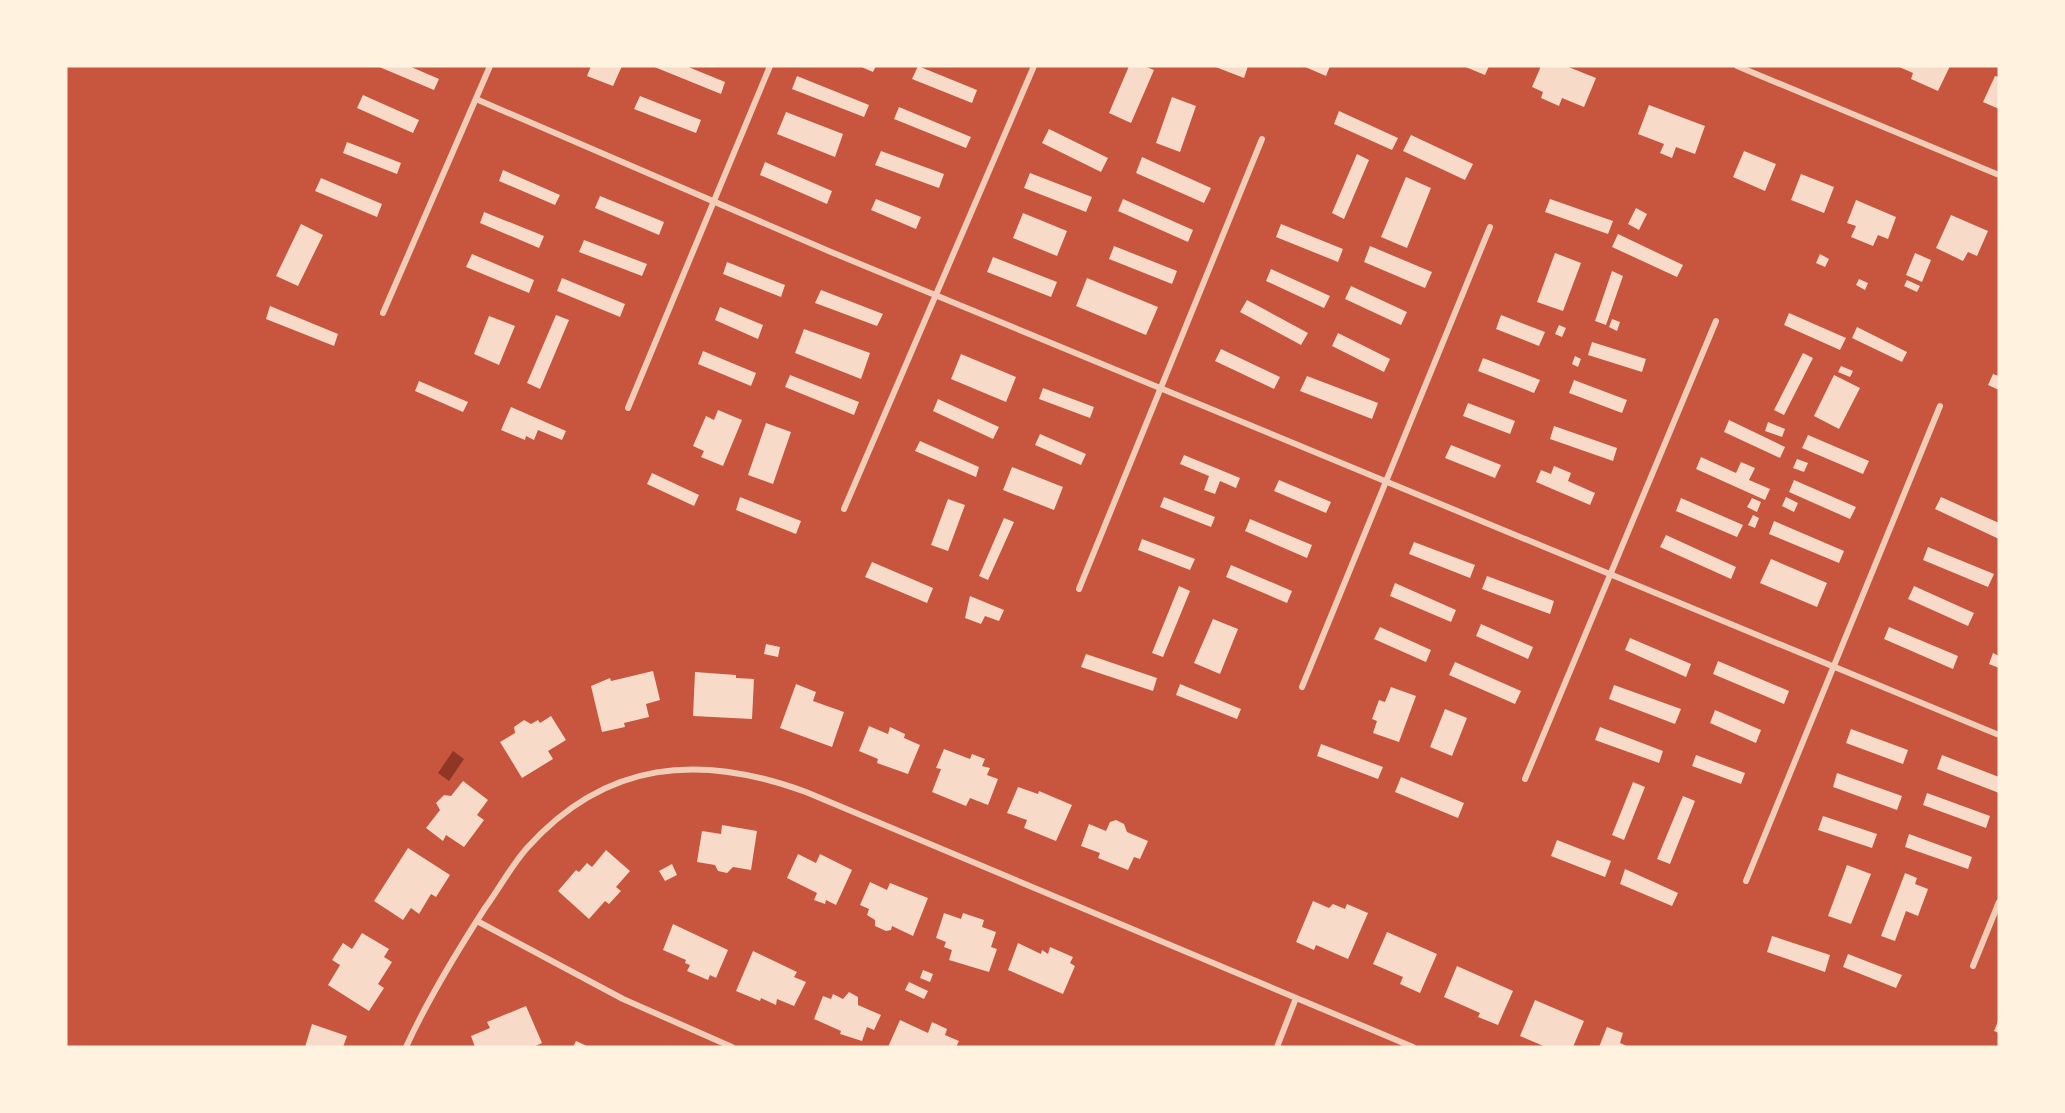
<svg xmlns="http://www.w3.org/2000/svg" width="2065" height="1113" viewBox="0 0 2065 1113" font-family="Roboto,sans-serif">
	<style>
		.water { fill: #8f3625 }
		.building { fill: #f7dbc8 }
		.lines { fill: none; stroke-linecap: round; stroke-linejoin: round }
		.minor { stroke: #f1ccb7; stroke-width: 6 }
	</style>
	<rect width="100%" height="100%" fill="#c8553d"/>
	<path class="water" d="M453,751l11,8 -15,22 -11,-8z"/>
	<path class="building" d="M377,66h32l30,13 -5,11z
		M591,66h31l-9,20 -26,-10z
		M652,66h34l39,16 -4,12z
		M859,66h17l-3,6z
		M918,66l59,24 -5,13 -60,-24z
		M1129,66h15l10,4 -23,53 -22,-10z
		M1213,66h35l-4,12z
		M1303,66h27l-4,10z
		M1463,66h26l-4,9z
		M1541,66h25l30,12 -12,29 -22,-9 -3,8 -18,-8 2,-6 -11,-5z
		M1897,66h53l-12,25 -27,-12 2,-6z
		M797,76l72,29 -5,12 -72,-28z
		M1995,76l4,1v32l-16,-7z
		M363,95l56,25 -6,13 -56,-25z
		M640,96l61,24 -5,13 -62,-24z
		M1172,97l24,9 -16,46 -24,-9z
		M1649,105l56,21 -10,28 -19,-7 -4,11 -12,-5 4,-9 -26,-10z
		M899,107l72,30 -5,11 -72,-29z
		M1339,111l59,27 -6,12 -58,-26z
		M786,112l57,22 -8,23 -58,-23z
		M1049,129l59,29 -7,14 -59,-29z
		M1411,135l62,29 -8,16 -62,-29z
		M347,142l54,21 -4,11 -54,-21z
		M881,151l63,23 -5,14 -64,-23z
		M1744,151l32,13 -11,27 -32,-14z
		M1357,154l12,6 -25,59 -12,-6z
		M1142,157l69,31 -7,15 -68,-30z
		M765,162l67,29 -5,13 -67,-29z
		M503,170l57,25 -5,10 -56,-24z
		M1030,173l62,24 -6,15 -62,-24z
		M1801,174l33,13 -10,26 -33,-13z
		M1406,177l25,11 -24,60 -26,-11z
		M321,178l61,26 -5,13 -62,-26z
		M600,196l64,26 -5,13 -64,-27z
		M876,199l45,18 -5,12 -45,-19z
		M1123,199l70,31 -5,12 -70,-31z
		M1550,199l63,22 -5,13 -63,-22z
		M1856,200l40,17 -8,22 -10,-4 -5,11 -22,-9 5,-11 -9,-3z
		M1636,208l11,6 -8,16 -11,-6z
		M484,212l60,24 -5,12 -59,-25z
		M1023,213l44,18 -10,25 -44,-18z
		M1951,215l37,16 -11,25 -9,-4 -5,9 -27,-13z
		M301,224l22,11 -25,51 -22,-10z
		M1281,224l62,25 -5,13 -62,-25z
		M1618,234l65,31 -6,12 -65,-30z
		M584,240l63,24 -5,12 -63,-24z
		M1114,246l63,25 -5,13 -63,-25z
		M1370,246l62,26 -7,16 -61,-26z
		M1555,253l26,10 -18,48 -26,-9z
		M1915,253l16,7 -9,22 -16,-7z
		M472,254l62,26 -5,13 -63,-26z
		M1820,254l9,5 -4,8 -9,-4z
		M993,257l64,25 -6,15 -64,-25z
		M727,262l58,23 -4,12 -58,-23z
		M1271,269l59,27 -6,12 -58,-27z
		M1612,271l11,5 -17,49 -11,-4z
		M562,278l63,26 -5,13 -63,-26z
		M1087,278l71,29 -12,28 -70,-29z
		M1859,279l9,4 -3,7 -9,-5z
		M1907,280l13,6 -3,6 -13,-6z
		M1351,286l56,26 -6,13 -56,-26z
		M821,290l62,24 -6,12 -62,-23z
		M1247,300l61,33 -7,12 -61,-33z
		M270,306l68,28 -4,12 -68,-27z
		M720,307l43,18 -5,14 -43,-19z
		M1789,313l57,25 -6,12 -56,-25z
		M556,315l13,5 -29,69 -13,-6z
		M1501,315l44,17 -6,14 -43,-17z
		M489,316l26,10 -16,39 -25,-11z
		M1612,319l8,3 -3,9 -8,-4z
		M1559,325l7,3 -4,9 -7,-3z
		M1857,327l50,25 -5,10 -50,-24z
		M804,329l66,24 -9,26 -66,-26z
		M1338,333l52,26 -6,13 -52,-26z
		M1592,342l54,17 -4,13 -54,-17z
		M1221,349l59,28 -6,12 -59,-28z
		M703,351l53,22 -5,13 -53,-22z
		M1803,353l10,5 -29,57 -10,-5z
		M961,354l55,23 -10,25 -55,-23z
		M1575,356l6,3 -3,8 -6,-3z
		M1483,358l57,22 -6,13 -56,-22z
		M1841,366l12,5 -3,6 -12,-5z
		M1993,374l6,2v14l-11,-5z
		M790,375l69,27 -5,13 -69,-28z
		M1834,375l26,13 -21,41 -25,-13z
		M1307,376l71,27 -6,16 -72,-28z
		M1574,380l53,20 -5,13 -53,-20z
		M419,381l49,21 -5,10 -48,-21z
		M1043,388l51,19 -4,11 -51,-19z
		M938,399l61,28 -6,12 -60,-28z
		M1468,403l47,18 -5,13 -47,-18z
		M511,407l55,24 -4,9 -24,-10 -4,10 -8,-4 -1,4 -24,-10z
		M718,410l24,10 -19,46 -22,-9 3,-6 -11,-5 13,-30 8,4z
		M1729,420l56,27 -5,11 -56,-26z
		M1768,422l17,7 -3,8 -17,-6z
		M766,423l25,9 -18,52 -25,-9z
		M1554,426l63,22 -4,13 -63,-22z
		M1040,434l46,20 -5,11 -46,-20z
		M1808,435l61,26 -6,13 -61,-26z
		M920,441l59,26 -3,10 -61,-26z
		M1451,445l50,20 -6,13 -50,-20z
		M1184,455l56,23 -4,10 -16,-7 -5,13 -11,-4 5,-14 -29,-12z
		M1701,457l35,16 5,-11 14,6 -6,12 21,9 -5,11 -69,-31z
		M1797,459l11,4 -4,9 -11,-4z
		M1554,466l17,7 -3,8 27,12 -5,12 -54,-23 5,-12 10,4z
		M1012,467l51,20 -9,23 -51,-20z
		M652,473l47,22 -5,11 -47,-22z
		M1279,480l52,22 -5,11 -52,-22z
		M1794,480l62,27 -6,12 -61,-27z
		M740,497l61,24 -5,13 -60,-24z
		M1164,497l51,20 -4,10 -51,-20z
		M1786,497l12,6 -4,9 -12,-6z
		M1941,497l58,26v16l-64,-30z
		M1681,498l62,27 -6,12 -61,-26z
		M1752,498l9,4 -4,10 -10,-5z
		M948,499l17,6 -17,46 -17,-6z
		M1753,515l6,3 -4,10 -7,-3z
		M1004,518l10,4 -26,58 -9,-4z
		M1250,519l62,26 -5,13 -62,-27z
		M1774,521l70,30 -5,12 -70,-29z
		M1666,535l70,32 -5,12 -71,-32z
		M1142,539l53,20 -5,11 -52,-20z
		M1414,542l61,23 -5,13 -61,-24z
		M1928,547l66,27 -6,13 -65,-27z
		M1771,559l56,24 -10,24 -57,-24z
		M872,562l61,26 -6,15 -62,-26z
		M1231,565l61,26 -5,12 -61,-26z
		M1487,576l67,25 -4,13 -68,-25z
		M1395,583l61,27 -5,12 -61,-26z
		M1179,586l11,5 -27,66 -11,-4z
		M1914,586l60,27 -6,13 -60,-27z
		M970,596l34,14 -5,11 -14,-5 -4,8 -16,-6z
		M1213,619l25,10 -18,45 -26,-11z
		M1481,624l52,23 -5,12 -52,-23z
		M1380,627l51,23 -5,12 -52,-23z
		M1889,627l69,29 -5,13 -69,-30z
		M1630,638l61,26 -5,13 -61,-27z
		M766,644l14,3 -2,10 -14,-3z
		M1993,653l6,3v12l-10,-4z
		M1086,654l71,24 -4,13 -72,-24z
		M1718,661l71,30 -5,13 -71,-30z
		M1455,662l66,29 -6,13 -66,-29z
		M653,671l7,29 -14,4 3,13 -25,6 1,4 -23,5 -11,-46 19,-8 1,3z
		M695,672l41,3v3l18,1 -2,40 -59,-3z
		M796,684l20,8 -3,9 31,11 -12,35 -52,-19z
		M1180,684l61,25 -4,10 -61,-24z
		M1614,685l67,24 -6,15 -66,-25z
		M1391,687l25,9 -17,46 -26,-9 4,-12 -5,-2 7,-19 6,2z
		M1445,709l22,9 -15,38 -22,-9z
		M1715,710l46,20 -5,13 -46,-20z
		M551,716l15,24 -18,11 5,8 -31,19 -22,-36 15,-9 -1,-6 10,-7 7,4 7,-4 2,3z
		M869,726l19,8 2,-7 15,7 -1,4 16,7 -12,29 -31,-11 1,-4 -19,-8z
		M1600,727l63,24 -4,12 -64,-23z
		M1851,729l57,21 -5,14 -57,-21z
		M1321,744l62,23 -5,12 -61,-23z
		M944,749l26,10 2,-5 13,5 -3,7 8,2 -3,7 11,4 -10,26 -18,-7 -4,8 -34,-14 9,-23 -5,-1z
		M1696,755l49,18 -4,11 -49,-18z
		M1942,755l57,22v16l-62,-24z
		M1837,773l65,23 -5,14 -64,-23z
		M1401,777l63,26 -6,15 -63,-26z
		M463,781l25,19 -11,15 7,5 -20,27 -18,-12 -3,6 -17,-13 14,-18 -4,-7 8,-8 7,1z
		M1633,782l12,5 -21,53 -12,-5z
		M1018,787l20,7 1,-3 33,14 -16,36 -32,-13 3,-8 -20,-7z
		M1927,793l63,23 -4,12 -63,-23z
		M1683,796l12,5 -25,63 -13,-5z
		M1823,816l54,18 -5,14 -54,-18z
		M1116,820l8,4 3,8 21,9 -8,18 -6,-2 -6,13 -30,-12 2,-5 -19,-7 8,-22 17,7 4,-9z
		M722,825l35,6 -6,39 -18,-3 -6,6 -9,-2 -3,-6 -18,-3 5,-31 19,3z
		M1909,834l63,23 -4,12 -63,-22z
		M1557,840l54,21 -6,16 -54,-21z
		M408,848l42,27 -14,22 -5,-3 -12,20 -8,-6 -8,12 -29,-19z
		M606,850l24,21 -14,16 5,4 -12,13 -4,-3 -16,18 -31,-28 18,-21 3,2 8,-9 5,4z
		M798,854l18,9 4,-9 32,16 -16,35 -10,-5 -1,4 -11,-4 3,-7 -30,-15z
		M672,864l5,11 -12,6 -6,-10z
		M1847,865l24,9 -20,50 -23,-8z
		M1625,869l53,24 -6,13 -52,-22z
		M1905,873l12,5 -2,6 13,5 -10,27 -12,-5 -11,30 -14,-5z
		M870,882l17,8 3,-7 38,15 -15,38 -21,-10 -1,4 -5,1 -11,-5v-6l-8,-5 2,-6 -9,-4z
		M1313,901l16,7 4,-4 12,5 2,-5 21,9 -20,46 -32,-14 -2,5 -18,-8z
		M944,913l17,6 2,-6 21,7 -2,7 14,5 -5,15 6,2 -8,23 -40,-12 3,-10 -8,-3 2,-5 -10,-4z
		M673,924l55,26 -12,28 -6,-3 -2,5 -21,-9 3,-6 -5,-2 1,-3 -23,-10z
		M1387,932l50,22 -17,39 -20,-9 3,-7 -30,-13z
		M362,933l27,16 -5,8 8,5 -14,22 6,4 -15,23 -41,-26 12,-20 -8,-5 11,-17 9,6z
		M1772,936l58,19 -5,17 -58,-20z
		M1018,943l23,11 1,-4 6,4 2,-7 23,10 -3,6 5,3 -12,28 -55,-24z
		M753,951l44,21 -3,5 12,5 -12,24 -17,-7 -1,6 -15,-7 -1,3 -24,-10z
		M1848,954l54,21 -6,13 -53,-21z
		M1457,966l56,25 -15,34 -20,-8 2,-4 -36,-16z
		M923,970l10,4 -3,8 -10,-4z
		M909,982l19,9 -4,8 -19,-9z
		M849,992l9,5v8l23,10 -7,15 -7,-3 -5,14 -22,-7 1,-3 -27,-12 9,-23 8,3 2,-5 10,5z
		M1535,1000l49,21 -11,26h-27l-26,-11z
		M526,1006l16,37 -9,4h-58l-4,-11 19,-8 -3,-6z
		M1999,1019v14l-5,-2z
		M900,1020l28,13 4,-11 15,7 -2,6 14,6 -3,6h-68z
		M312,1024l35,12 -4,11h-38z
		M1607,1027l16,6 -3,10 9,4h-30z
		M576,1041l13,6h-16z"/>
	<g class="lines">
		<path class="minor" d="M1737,66l262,109
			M476,99l355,153 1168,483
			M383,313l107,-247
			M628,408l142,-342
			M844,509l190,-443
			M1079,589l183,-450
			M1302,687l188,-460
			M1525,779l191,-458
			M1746,881l194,-475
			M477,921l146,78 109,48
			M1973,966l26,-64
			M406,1047c22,-48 50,-94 79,-139 14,-19 26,-42 42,-60 79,-88 173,-95 279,-56l607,255
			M1277,1047l19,-49"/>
	</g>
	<rect width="2065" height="1113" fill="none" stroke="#fff3e0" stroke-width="135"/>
</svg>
